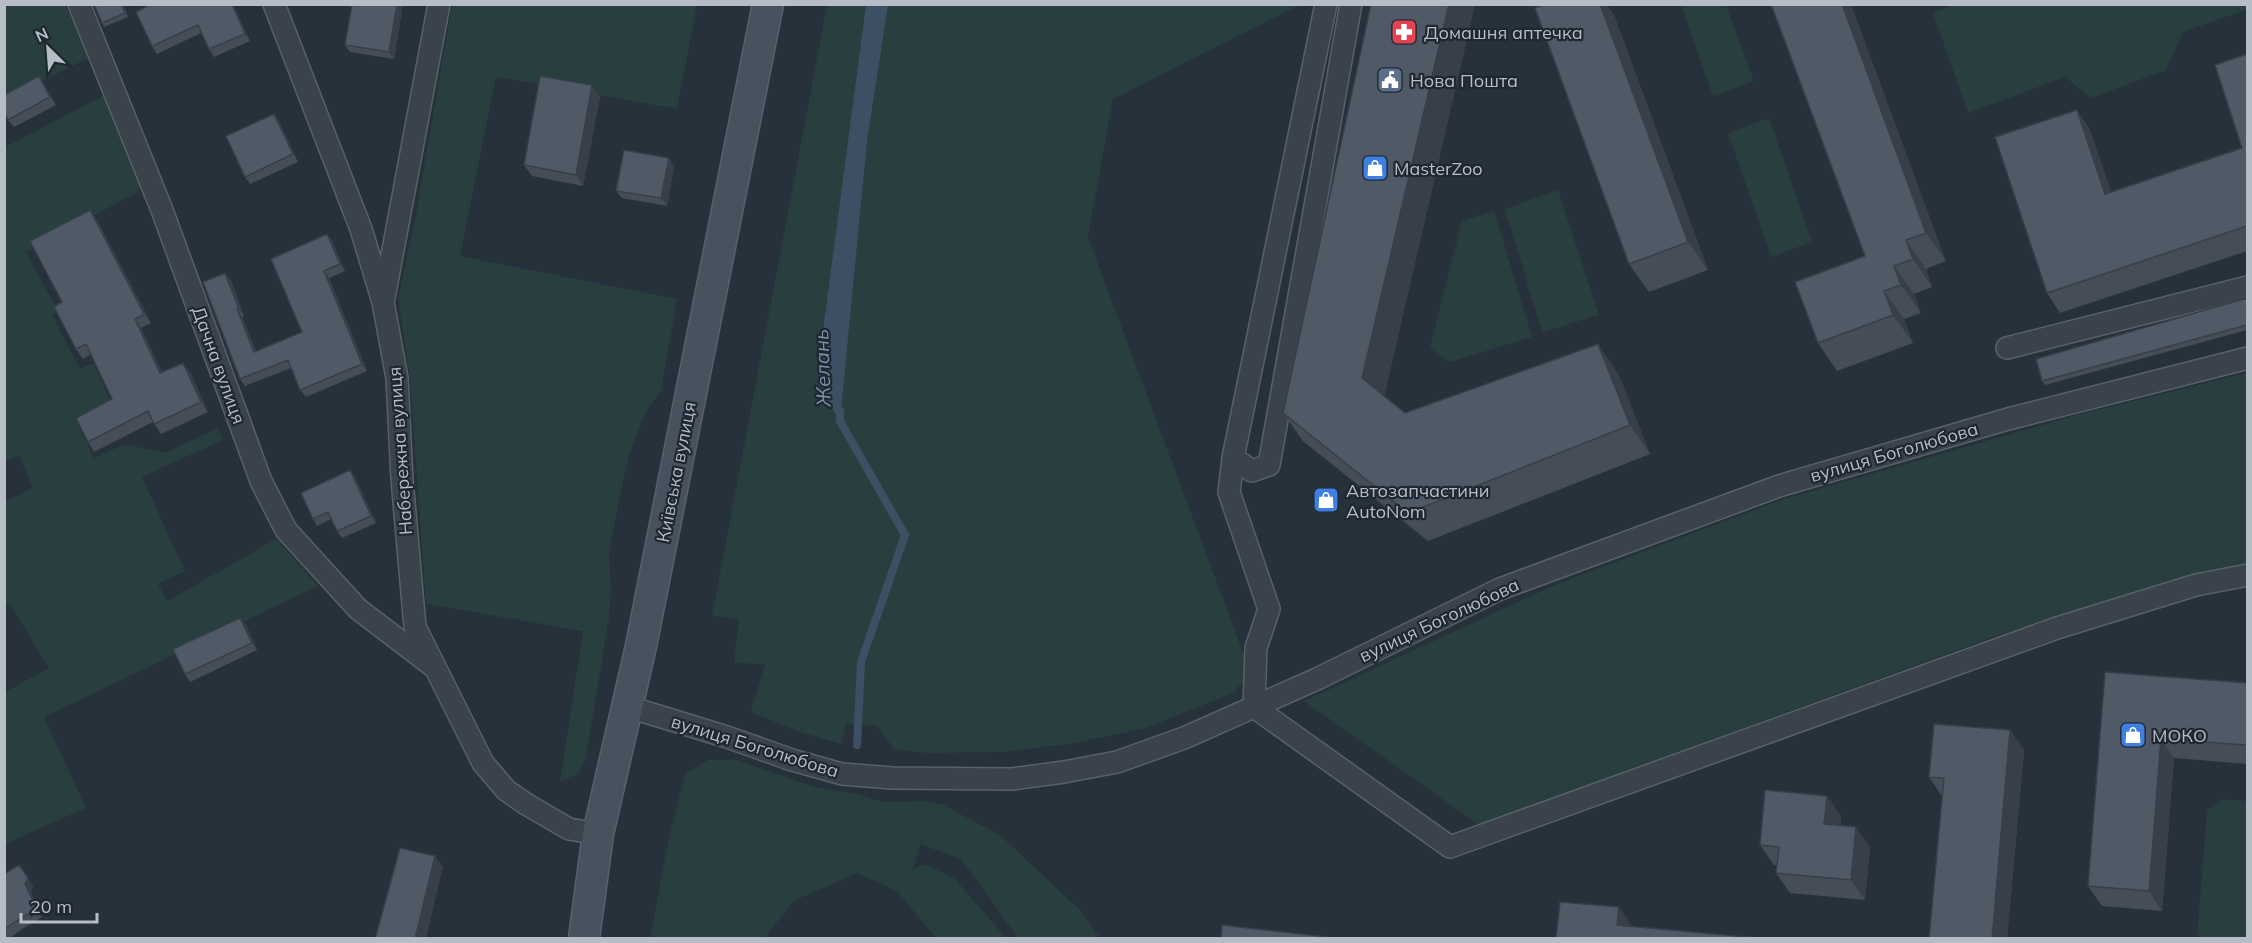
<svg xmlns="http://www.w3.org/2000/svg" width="2252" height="943" viewBox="0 0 2252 943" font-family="Mulish,sans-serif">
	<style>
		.green { fill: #293e3e }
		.water { fill: #3d4f63 }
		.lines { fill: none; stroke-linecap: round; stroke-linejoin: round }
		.stream { stroke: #3d4f63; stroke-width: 8 }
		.street-casing { stroke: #58606a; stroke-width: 24 }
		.secondary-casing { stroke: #58606a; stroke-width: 33 }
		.street { stroke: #3a424c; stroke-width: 21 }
		.secondary { stroke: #48525f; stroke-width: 30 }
		.wall { fill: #454d59 }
		.shaded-wall { fill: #383f48 }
		.building { fill: #505a67; stroke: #383f48; stroke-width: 1.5 }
		.labels { text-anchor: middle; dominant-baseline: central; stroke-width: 4.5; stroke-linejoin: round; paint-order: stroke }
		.poi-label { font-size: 18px; fill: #b6bdc7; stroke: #1f2731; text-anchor: start }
		.street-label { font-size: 18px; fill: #b6bdc7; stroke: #1f2731 }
		.water-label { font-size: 20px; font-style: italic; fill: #7990a8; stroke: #1f2731 }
	</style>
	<rect width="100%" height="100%" fill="#26313c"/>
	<path class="green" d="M1957,4h290l1,5 -65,23 -17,38 -75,28 -26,-21 -97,36 -35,-100z
		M5,5h60l25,52 -85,43z
		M452,5h245l-20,104 -181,-32 -36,179 217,43 -16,92 -15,20 -16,41 -10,43 -11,58 2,38 -2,26 -23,140 -7,16 -19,9 23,-151 -157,-27 -16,-225 -12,-80 17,-79z
		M827,5h473l-187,94 -25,138 156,418 1,24 -12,14 -90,36 -68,14 -72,9 -76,1 -33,-4 -17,-23 -31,-3 -5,21 -44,-13 -46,-19 14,-48 -31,-1 5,-44 -27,-3z
		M1681,5h45l28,76 -41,15z
		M105,95l36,91 -5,7 -110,59 32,59 -6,4 28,54 13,-6 20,44 -35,18 16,33 31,-14 40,9 53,-25 5,12 -81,37 43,94 -27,13 9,17 109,-62 42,47 -274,131 42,91 -81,36v-152l44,-24 -39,-64 -5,2v-104l28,-14 -14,-33 -14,7v-315z
		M1769,118l43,124 -41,15 -43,-124z
		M1558,190l41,125 -57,17 -37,-123z
		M1494,211l38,126 -82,25 -20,-14 32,-127z
		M2247,373v190l-50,11 -207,64 -511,187 -175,-124 253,-117 227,-85 293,-84z
		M708,760h28l78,27 43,7 27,8 40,-1 19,4 57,30 81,76 19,27h-82l-57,-79 -41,-15 -7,26 12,-6 30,15 51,59h-70l-39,-47 -40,-18 -64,28 -28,37h-115l18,-96 17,-68z
		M2222,799l25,2v137h-50l10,-128z"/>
	<path class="water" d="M866,5h22l-21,136 -27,280 -22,-35 6,-63z"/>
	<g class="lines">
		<path class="stream" d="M840,411v10l65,114 -44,127 -4,83"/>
		<g class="street-casing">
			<path id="street" d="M79,4l83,206 99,271 25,49 72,79 76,58
				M274,4l87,225 22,73 14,76 5,101 13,148 68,136 23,27 20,14 43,25 29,5
				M384,298l55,-294
				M2007,348l241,-61
				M1233,458l19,13 17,-6 82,-461
				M629,707l98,30 65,23 50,14 50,4 120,1 52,-7 53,-10 67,-24 133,-59 183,-90 279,-103 229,-67 240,-61
				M1254,707l196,140 607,-219 139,-43 52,-10
				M1254,707l2,-59 13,-39 -40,-117 4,-34 93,-454"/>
		</g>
		<g class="secondary-casing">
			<path id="secondary" d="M584,938l14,-104 43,-188 127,-642"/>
		</g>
		<use href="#street" class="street"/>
		<use href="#secondary" class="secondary"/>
	</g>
	<path class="wall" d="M94,4h29l5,13 -24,10 -2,-4z
		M233,4l17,37 -36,16 -5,-8 -8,-16 -44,21 -5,-8z
		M352,4h51l-9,55 -44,-7 -5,-7z
		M1371,4h104l-91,392 21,17 213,-40 32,81 -222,87 -125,-100 -20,-28z
		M1545,4h61l8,11 94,255 -59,22 -20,-28z
		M1771,4l175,257 -20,8 6,18 -18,7 7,19 -17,6 9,24 -76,28 -19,-28 47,-87z
		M2247,54v197l-187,62 -13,-20 30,-183 13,20 21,62 131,-44z
		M44,84l12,21 -42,22 -6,-7z
		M592,85l8,12 -17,89 -51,-10 -8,-11z
		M279,121l19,41 -48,22 -5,-7z
		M674,166l-7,40 -45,-8 -6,-7z
		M97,220l54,103 -10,5 21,44h28l18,40 -47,22 -8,-12 -59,30 -6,-10 24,-43 -21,-45 -8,5 -7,-10 -14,-47z
		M327,234l5,7 13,30 -16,7 38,93 -61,26 -6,-7 -9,-22 -46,18 -5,-7 -9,-99 13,36 -2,1 14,34 46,-19z
		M2247,298v32l-202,55 -3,-4z
		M350,470l5,7 21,46 -34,15 -5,-7 -6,-12 -14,7 -4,-7z
		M240,618l6,7 11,25 -67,32 -5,-8z
		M2105,672l142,11v81l-73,-6 -12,153 -60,-5 -14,-20z
		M2010,730l14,20 -17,189h-78l13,-143 -13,-19z
		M1827,796l14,20 -1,9 30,22 -5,53 -75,-7 -14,-20 1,-8h-3l-14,-20z
		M4,874l29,12 -2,6 11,25 -23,14 -10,8h-5z"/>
	<path class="shaded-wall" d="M232,4h1l17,37 -5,-7z
		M397,4h6l-9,55 -5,-7z
		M1449,4h26l-93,402 -20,-28z
		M1600,4h6l8,11 94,255 -20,-28z
		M1842,4h9l95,257 -20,-28z
		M39,76l5,8 12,21 -6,-8z
		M592,85l8,12 -17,89 -7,-11z
		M2077,110l13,20 29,84 -14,-20z
		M274,114l5,7 19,41 -5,-8z
		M669,158l5,8 -7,40 -6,-8z
		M90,210l7,10 54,103 -7,-9z
		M327,234l5,7 13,30 -5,-7z
		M1906,240l20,29 6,18 -19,-28z
		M1894,266l20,28 7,19 -20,-28z
		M324,271l5,7 38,93 -5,-7z
		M225,273l6,7 13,36 -5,-7z
		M1884,291l20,28 9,24 -20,-28z
		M237,309l5,8 18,43 -6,-8z
		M135,319l6,9 26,55 -7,-10z
		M1598,344l20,29 32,81 -20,-29z
		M183,363l7,9 18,40 -7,-10z
		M350,470l5,7 21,46 -5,-7z
		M240,618l6,7 11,25 -5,-7z
		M2010,730l14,20 -17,189h-15z
		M2161,739l13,19 -12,153 -13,-20z
		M1827,796l14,20 -3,28 -14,-20z
		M1856,827l14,20 -5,53 -14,-20z
		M435,856l8,11 -17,72h-11z
		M19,865l14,21 -2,6 11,25 -5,-8 -12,-25z
		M1619,907l14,20 -16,-2z"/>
	<path class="building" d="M94,4h27l4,9 -23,10z
		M151,4h81l13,30 -36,15 -11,-24 -46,21 -16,-34z
		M352,4h45l-8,48 -44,-7z
		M1371,4h78l-87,374 43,35 193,-69 32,81 -222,88 -125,-100z
		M1545,4h55l88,238 -59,22 -94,-256z
		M1771,4h71l84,229 -20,7 7,19 -19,7 7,19 -17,6 9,24 -75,28 -23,-61 70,-26z
		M2247,54v172l-200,67 -52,-156 82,-27 28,84 137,-46 -27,-83z
		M39,76l11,21 -42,23 -4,-8v-17z
		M540,76l52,9 -16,90 -52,-10z
		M274,114l19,40 -48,23 -19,-41z
		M624,150l45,8 -8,40 -45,-7z
		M90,210l54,104 -9,5 25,54 23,-10 18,39 -47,22 -6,-13 -60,31 -12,-24 36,-19 -26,-55 -10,5 -22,-42 8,-5 -32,-61z
		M327,234l13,30 -16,7 38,93 -62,26 -12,-30 -48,19 -37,-97 22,-9 14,36h-2l17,43 48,-20 -31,-73z
		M2247,298v27l-205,56 -6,-22z
		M350,470l21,46 -34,15 -9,-19 -15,7 -12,-26z
		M240,618l12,25 -67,31 -12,-25z
		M2105,672l142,11v62l-86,-6 -12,152 -61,-5z
		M1934,724l76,6 -18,209h-63l15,-161 -15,-1z
		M1765,790l62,6 -3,28 32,3 -5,53 -75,-7 3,-26 -19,-2z
		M400,848l35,8 -20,83h-40z
		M19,865l9,13 -3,6 12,25 -24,14 -9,7v-56z
		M1560,902l59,5 -2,18 151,14h-212z
		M1222,925l123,14h-124z"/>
	<defs>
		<g id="pharmacy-square" transform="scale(1.35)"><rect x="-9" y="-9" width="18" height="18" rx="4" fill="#e0444e" stroke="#1f2731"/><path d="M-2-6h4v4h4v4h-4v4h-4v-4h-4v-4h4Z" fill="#fff"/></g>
		<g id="civic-square" transform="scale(1.35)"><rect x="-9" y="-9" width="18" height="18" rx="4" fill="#5c6f8a" stroke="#1f2731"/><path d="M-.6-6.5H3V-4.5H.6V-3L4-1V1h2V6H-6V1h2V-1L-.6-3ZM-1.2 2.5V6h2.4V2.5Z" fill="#fff"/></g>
		<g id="shop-square" transform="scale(1.35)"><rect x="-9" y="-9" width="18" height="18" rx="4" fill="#3f7fe0" stroke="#1f2731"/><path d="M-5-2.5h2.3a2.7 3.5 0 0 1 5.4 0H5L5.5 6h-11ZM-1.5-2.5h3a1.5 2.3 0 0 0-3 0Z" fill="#fff"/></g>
	</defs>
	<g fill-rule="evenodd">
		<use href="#pharmacy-square" x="1404" y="32"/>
		<use href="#civic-square" x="1390" y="80"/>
		<use href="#shop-square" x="1375" y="168"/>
		<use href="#shop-square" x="1326" y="500"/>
		<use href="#shop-square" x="2133" y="735"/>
	</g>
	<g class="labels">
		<g class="poi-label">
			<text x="1424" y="32">Домашня аптечка</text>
			<text x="1410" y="80">Нова Пошта</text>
			<text x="1394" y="168">MasterZoo</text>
			<text x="1346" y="490">Автозапчастини<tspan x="1346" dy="21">AutoNom</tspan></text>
			<text x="2152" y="735">МОКО</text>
		</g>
		<g class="street-label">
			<text transform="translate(219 365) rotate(70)">Дачна вулиця</text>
			<text transform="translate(400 451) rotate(-94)">Набережна вулиця</text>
			<text transform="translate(1894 452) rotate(-16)">вулиця Боголюбова</text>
			<text transform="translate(676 472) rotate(-79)">Київська вулиця</text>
			<text transform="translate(1439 620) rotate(-25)">вулиця Боголюбова</text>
			<text transform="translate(755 746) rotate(17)">вулиця Боголюбова</text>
		</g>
		<g class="water-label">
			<text transform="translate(822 368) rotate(-92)">Желань</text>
		</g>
	</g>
	<rect width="2252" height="943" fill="none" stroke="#b6bdc7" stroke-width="12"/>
	<g transform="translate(48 48) rotate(335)" stroke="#1f2731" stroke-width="4.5" paint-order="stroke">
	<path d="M0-4.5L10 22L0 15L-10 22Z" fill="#b6bdc7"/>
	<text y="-9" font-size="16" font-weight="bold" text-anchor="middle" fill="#b6bdc7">N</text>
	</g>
	<path d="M21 913v9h76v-9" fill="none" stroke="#b6bdc7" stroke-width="3"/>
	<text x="30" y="913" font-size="18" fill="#b6bdc7" stroke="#1f2731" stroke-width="4.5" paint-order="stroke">20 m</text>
</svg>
